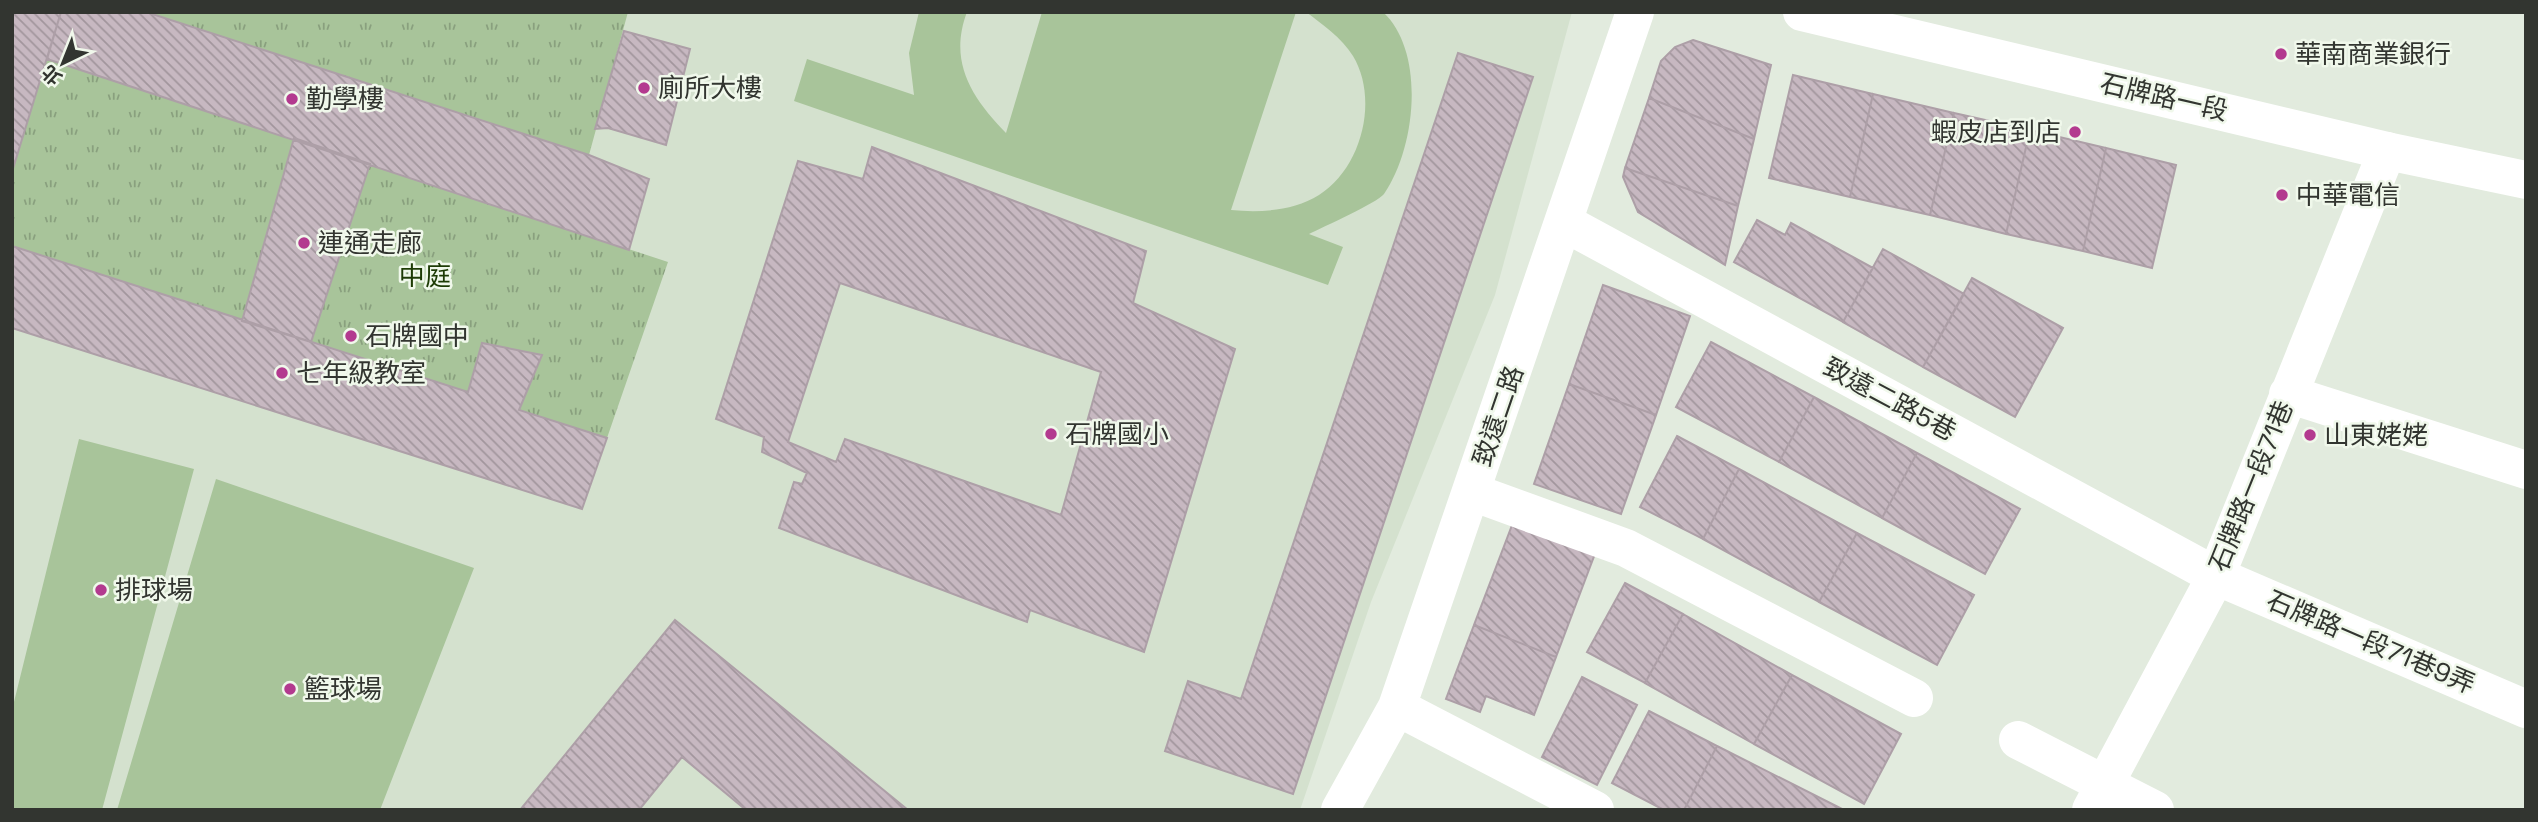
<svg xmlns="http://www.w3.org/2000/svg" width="2538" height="822" viewBox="0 0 2538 822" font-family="'Space Grotesk','Noto Sans TC',sans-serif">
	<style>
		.built { fill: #d4e1ce }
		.grass { fill: #a8c49a }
		.park { fill: url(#park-tufts) }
		.building { fill: url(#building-back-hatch); stroke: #ad9fa7; stroke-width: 2; fill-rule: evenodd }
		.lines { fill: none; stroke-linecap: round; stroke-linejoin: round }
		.street { stroke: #fff; stroke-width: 38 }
		.secondary { stroke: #fff; stroke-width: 38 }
		.poi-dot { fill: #b33a8f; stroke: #f0f8eb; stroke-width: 2.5 }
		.labels { text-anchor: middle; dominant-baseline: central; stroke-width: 5; stroke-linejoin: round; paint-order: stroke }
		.poi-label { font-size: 26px; fill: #323530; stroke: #f0f8eb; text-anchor: start }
		.street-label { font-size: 26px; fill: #323530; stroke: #f0f8eb }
		.park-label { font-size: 26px; fill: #1d3b05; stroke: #f0f8eb }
	</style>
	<defs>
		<pattern id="park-tufts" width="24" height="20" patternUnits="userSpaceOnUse" patternTransform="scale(1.75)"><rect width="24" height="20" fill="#a8c49a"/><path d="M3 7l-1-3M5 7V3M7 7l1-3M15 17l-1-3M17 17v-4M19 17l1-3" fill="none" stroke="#89a07e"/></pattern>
		<pattern id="building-back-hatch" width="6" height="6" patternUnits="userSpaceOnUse" patternTransform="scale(1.75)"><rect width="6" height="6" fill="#c7b8c1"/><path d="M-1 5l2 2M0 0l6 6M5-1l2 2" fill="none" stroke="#a2969d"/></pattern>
	</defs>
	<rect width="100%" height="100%" fill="#e2ebde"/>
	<path class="built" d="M12,12h1560l-77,283 -124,307 -71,208h-1288z"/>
	<path class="grass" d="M919,12h48c-19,50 5,86 39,121l36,-121h254l-65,198c29,3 62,1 88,-15 43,-27 60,-96 34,-139 -11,-18 -31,-32 -47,-44h77c43,40 33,136 1,182 -7,9 -61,33 -75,40l34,13 -15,38 -534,-184 13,-42 107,36 -5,-42z
		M79,439l115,30 -92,341h-90v-100z
		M216,479l258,89 -94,242h-263z"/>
	<path class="park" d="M146,12h482l-39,143z
		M47,59l247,79 -52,183 -230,-74v-75z
		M370,164l298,98 -61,176 -88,-28 22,-55 -59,-12 -14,49 -157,-50z"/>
	<path class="building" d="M12,12h49l-49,160z
		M61,12h85l443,143 60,24 -20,71 -582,-191z
		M624,31l66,18 -24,96 -58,-17 -13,1z
		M1693,40l78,25 -17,74 -105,-41 12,-37 14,-14z
		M1458,53l75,24 -240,717 -128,-43 23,-70 53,18z
		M1793,75l80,19 -23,103 -81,-19z
		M1873,94l81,19 -24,102 -80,-18z
		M1649,98l105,41 -16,67 -113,-38z
		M1954,113l76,17 -24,104 -76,-19z
		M2030,130l76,18 -23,103 -77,-17z
		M294,138l76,26 -59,178 -69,-21z
		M872,147l274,104 -13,52 102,46 -91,303 -114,-42 -3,12 -248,-94 15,-46 8,2 5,-11 -45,-21 2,-15 -48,-18 82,-258 65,18zM840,283l261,89 -40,143 -216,-76 -9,23 -48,-20z
		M2106,148l70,17 -24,103 -69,-17z
		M1625,168l113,38 -13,59 -87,-53 -15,-35z
		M1757,220l28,15 6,-12 82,45 -30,54 -109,-60z
		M12,246l456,146 14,-49 60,12 -23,55 88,28 -25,71 -570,-181z
		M1883,249l81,45 -41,73 -80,-45z
		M1972,278l91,50 -48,89 -92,-50z
		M1603,285l87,31 -34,99 -87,-31z
		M1711,342l103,55 -35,65 -103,-55z
		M1569,384l87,31 -35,99 -87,-30z
		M1814,397l103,56 -35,65 -103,-56z
		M1677,436l62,33 -36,70 -63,-32z
		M1917,453l103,56 -35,65 -103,-56z
		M1739,469l118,64 -38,69 -116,-63z
		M1514,520l82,31 -40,106 -82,-32z
		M1857,533l117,62 -37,70 -118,-63z
		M1625,583l58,31 -38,69 -58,-31z
		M1683,614l109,61 -38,69 -109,-61z
		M675,620l233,190h-162l-64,-53 -43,53h-119z
		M1474,625l82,32 -22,58 -48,-19 -6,16 -34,-13z
		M1792,675l109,59 -37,70 -110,-60z
		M1582,677l55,28 -40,80 -55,-28z
		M1649,711l68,35 -33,64h-20l-52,-27z
		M1717,746l127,64h-160z"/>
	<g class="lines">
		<path class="street" d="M1563,222l653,354 310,133
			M2288,394l238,76
			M1472,492l154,56 288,150
			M1397,707l198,103
			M2018,740l137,70
			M1340,810l57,-103 238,-695
			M2091,810l125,-234 171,-425"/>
		<path class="secondary" d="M1802,12l585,139 139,29"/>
	</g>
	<g class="poi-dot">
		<circle cx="2281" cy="54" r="7"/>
		<circle cx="644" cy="88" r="7"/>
		<circle cx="292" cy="99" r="7"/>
		<circle cx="2075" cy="132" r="7"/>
		<circle cx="2282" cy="195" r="7"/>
		<circle cx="304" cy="243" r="7"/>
		<circle cx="351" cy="336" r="7"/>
		<circle cx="282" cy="373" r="7"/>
		<circle cx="1051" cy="434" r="7"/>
		<circle cx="2310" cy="435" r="7"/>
		<circle cx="101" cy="590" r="7"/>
		<circle cx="290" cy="689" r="7"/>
	</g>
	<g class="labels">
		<g class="poi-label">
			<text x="2295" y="54">華南商業銀行</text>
			<text x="658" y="88">廁所大樓</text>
			<text x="306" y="99">勤學樓</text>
			<text x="2061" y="132" text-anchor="end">蝦皮店到店</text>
			<text x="2296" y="195">中華電信</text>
			<text x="318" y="243">連通走廊</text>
			<text x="365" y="336">石牌國中</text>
			<text x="296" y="373">七年級教室</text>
			<text x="1065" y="434">石牌國小</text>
			<text x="2324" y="435">山東姥姥</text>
			<text x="115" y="590">排球場</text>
			<text x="304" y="689">籃球場</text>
		</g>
		<g class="street-label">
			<text transform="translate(2164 97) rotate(13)">石牌路一段</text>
			<text transform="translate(1890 399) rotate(28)">致遠二路5巷</text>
			<text transform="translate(1498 416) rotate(-71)">致遠二路</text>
			<text transform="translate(2251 486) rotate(-68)">石牌路一段71巷</text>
			<text transform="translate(2371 642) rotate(23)">石牌路一段71巷9弄</text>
		</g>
		<g class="park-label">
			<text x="425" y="276">中庭</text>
		</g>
	</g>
	<rect width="2538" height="822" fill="none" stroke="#323530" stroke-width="28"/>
	<g transform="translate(63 63) rotate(223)" stroke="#f0f8eb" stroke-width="5" paint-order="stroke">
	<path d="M0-5L12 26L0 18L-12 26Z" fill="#323530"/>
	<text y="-10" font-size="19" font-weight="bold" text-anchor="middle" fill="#323530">北</text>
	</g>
</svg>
